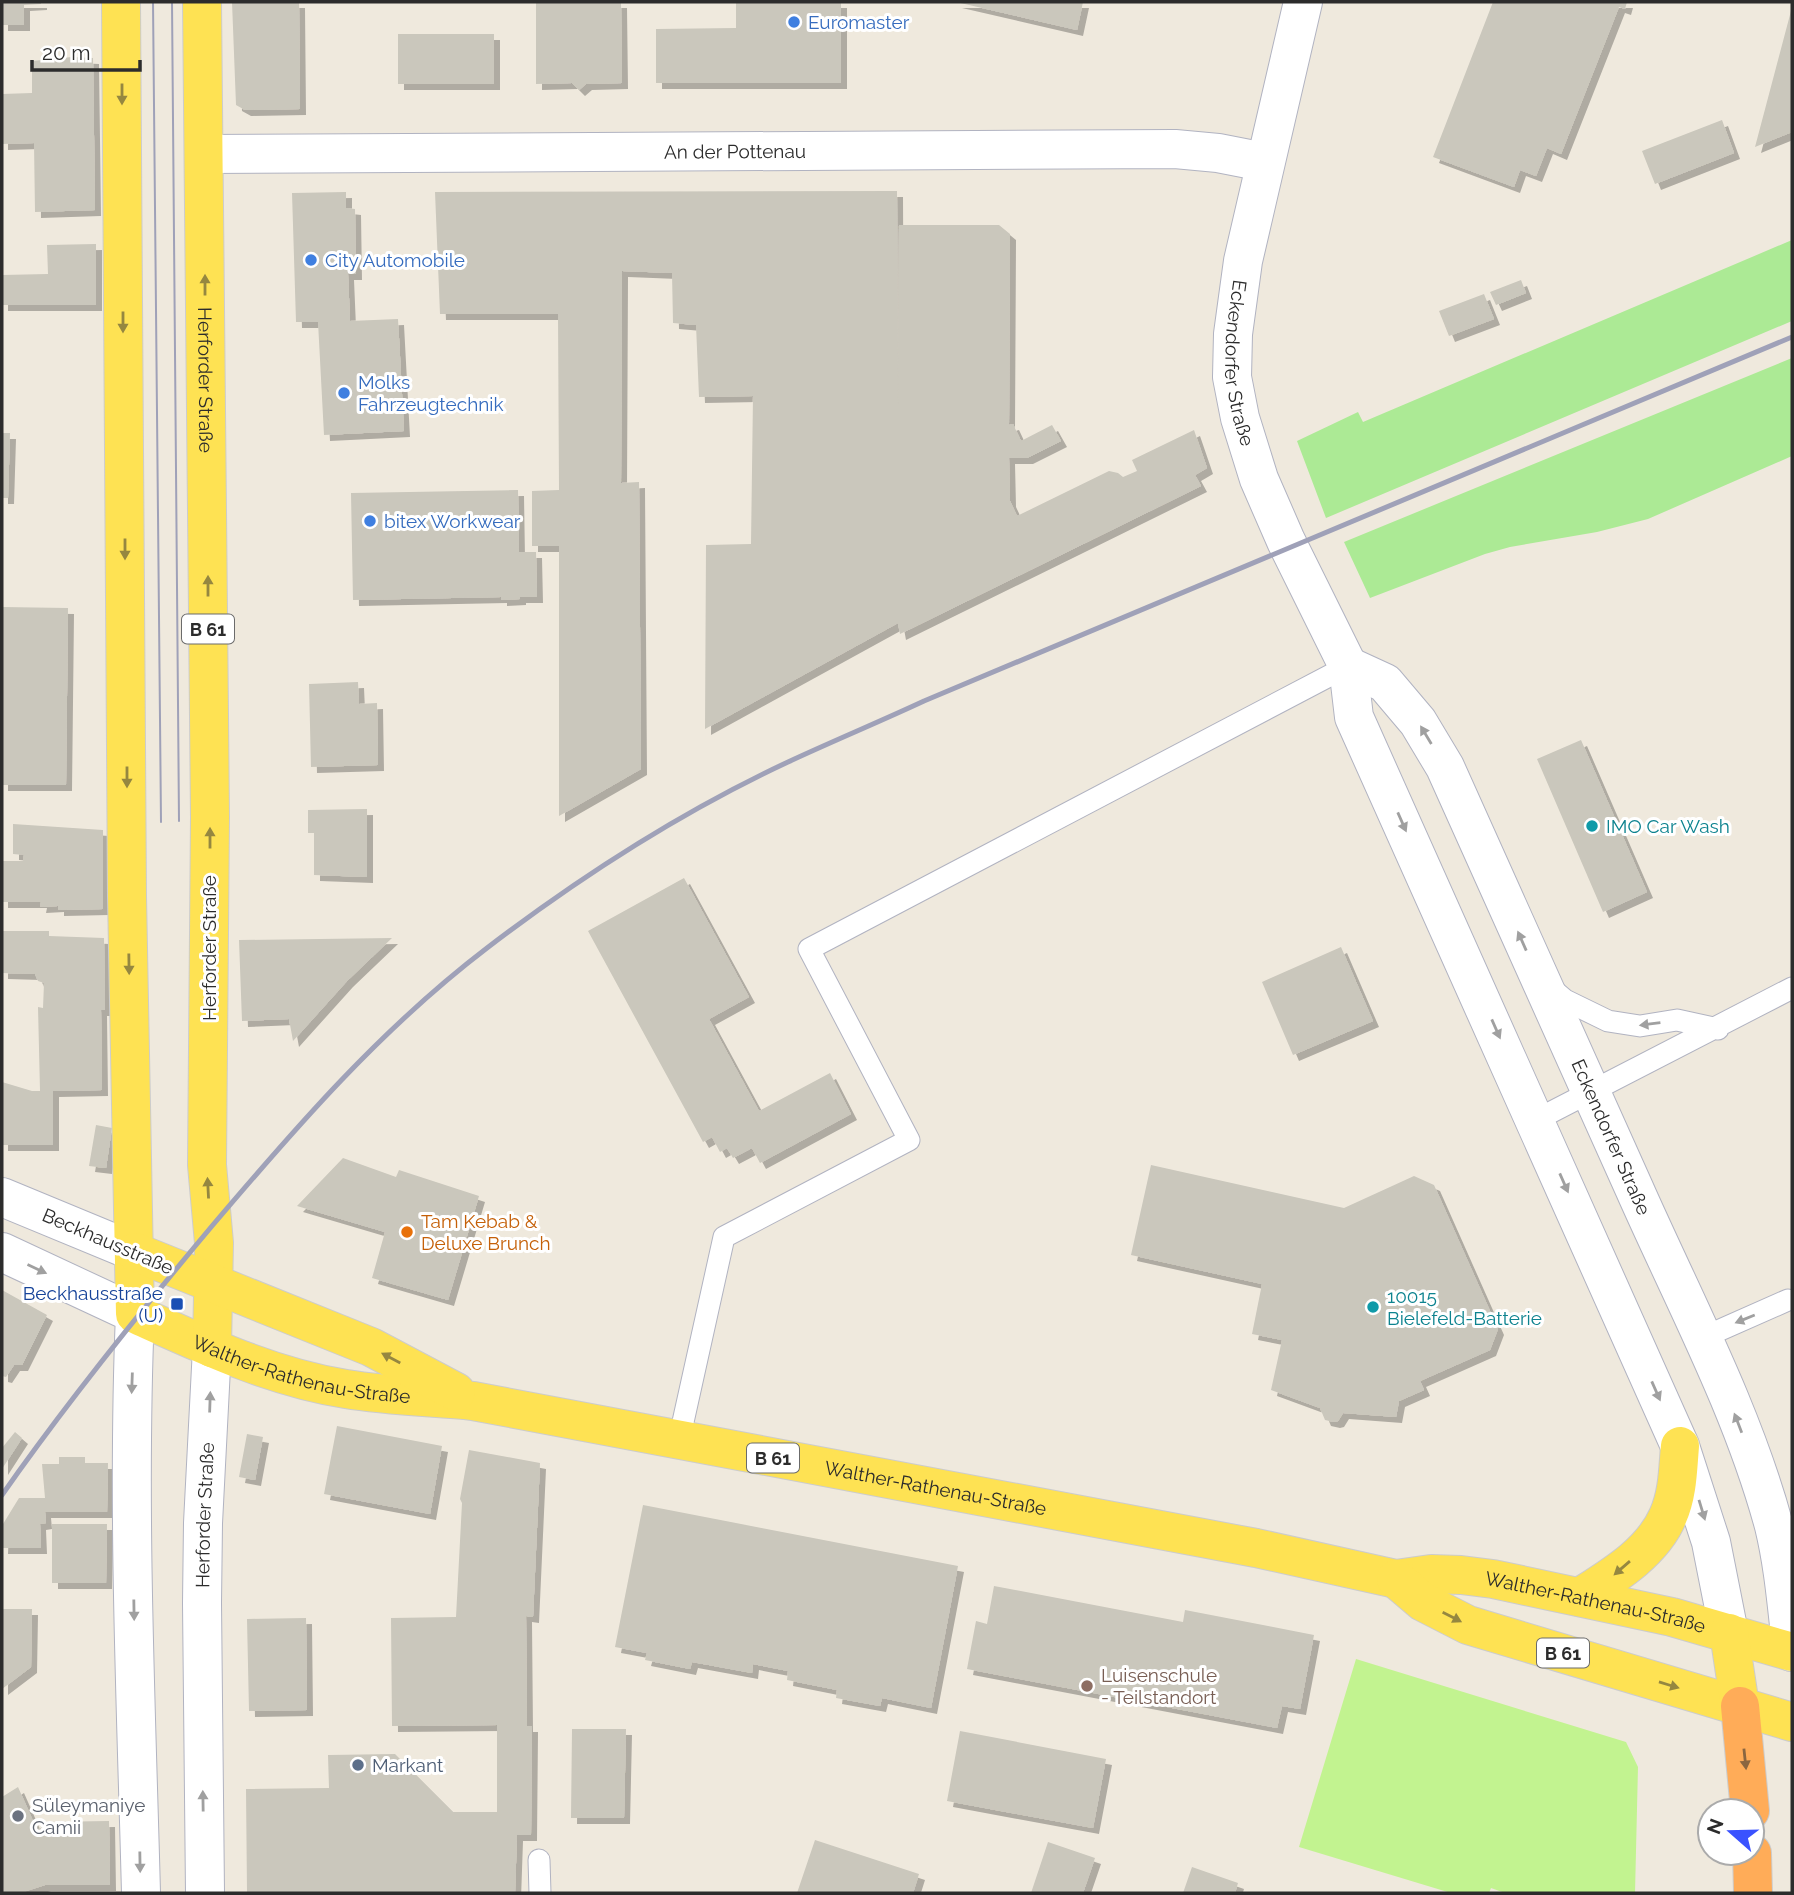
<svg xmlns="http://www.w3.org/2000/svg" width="1794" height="1895" viewBox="0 0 1794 1895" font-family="Raleway,sans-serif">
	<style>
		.green { fill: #acea95 }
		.pitch { fill: #c2f390 }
		.building { fill: #cac7bc; filter: url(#shadow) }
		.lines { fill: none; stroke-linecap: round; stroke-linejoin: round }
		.lane-casing { stroke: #b1b3c1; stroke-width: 23 }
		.street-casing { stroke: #b1b3c1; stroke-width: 40 }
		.secondary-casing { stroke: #b1b3c1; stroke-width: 40 }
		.primary-casing { stroke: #ccc; stroke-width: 40 }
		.highway-casing { stroke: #ccc; stroke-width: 40 }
		.lane { stroke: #fff; stroke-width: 21 }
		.street { stroke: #fff; stroke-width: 38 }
		.secondary { stroke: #fff; stroke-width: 38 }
		.primary { stroke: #fee253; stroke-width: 38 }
		.highway { stroke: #ffac58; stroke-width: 38 }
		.tram { stroke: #9fa1b8; stroke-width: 2 }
		.rail { stroke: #9fa1b8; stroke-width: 5 }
		.oneway { fill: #958740 }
		.oneway2 { fill: #a0a0a0 }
		.oneway3 { fill: #8b6640 }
		.shop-dot { fill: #3f7fe0; stroke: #fff; stroke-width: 2.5 }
		.culture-dot { fill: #0f9aa8; stroke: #fff; stroke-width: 2.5 }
		.food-dot { fill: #e8710a; stroke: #fff; stroke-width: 2.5 }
		.transit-dot { fill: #1a4fb4; stroke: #fff; stroke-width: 2.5 }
		.education-dot { fill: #8d6e63; stroke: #fff; stroke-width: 2.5 }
		.service-dot { fill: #5c6f8a; stroke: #fff; stroke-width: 2.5 }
		.worship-dot { fill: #6b7280; stroke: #fff; stroke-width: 2.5 }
		.labels { text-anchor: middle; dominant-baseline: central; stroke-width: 6; stroke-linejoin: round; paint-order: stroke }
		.shield { fill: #fff; stroke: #6b6b6b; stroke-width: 2 }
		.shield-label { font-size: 18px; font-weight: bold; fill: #2c2c2c }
		.shop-label { font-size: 19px; fill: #366cbe; stroke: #fff; text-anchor: start }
		.street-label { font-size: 19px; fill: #2c2c2c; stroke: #fff }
		.culture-label { font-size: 19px; fill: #0d838f; stroke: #fff; text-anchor: start }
		.food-label { font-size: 19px; fill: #c56008; stroke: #fff; text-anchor: start }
		.transit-label { font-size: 19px; fill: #164399; stroke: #fff; text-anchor: end }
		.education-label { font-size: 19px; fill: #785e54; stroke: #fff; text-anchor: start }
		.service-label { font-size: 19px; fill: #4e5e75; stroke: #fff; text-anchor: start }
		.worship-label { font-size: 19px; fill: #5b616d; stroke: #fff; text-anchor: start }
	</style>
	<defs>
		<filter id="shadow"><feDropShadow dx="6" dy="6" stdDeviation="0" flood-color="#0004"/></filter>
	</defs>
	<rect width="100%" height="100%" fill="#efe9dd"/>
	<path class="green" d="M1792,240v81l-466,197 -29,-77 61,-29 5,10z
		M1792,358v98l-144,63 -51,13 -87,15 -25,7 -115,44 -26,-56z"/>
	<path class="pitch" d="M1356,1659l270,83 12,25 -3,126h-130l-14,-5 -2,5h-38l-152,-46z"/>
	<path class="building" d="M2,2h39v2l-17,1v20h-22z
		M232,2h67l1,107 -55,1 -9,-5z
		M536,2h85l1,81 -36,1 -7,6 -7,-7 -36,1z
		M736,2h105v81h-185v-54l80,-1z
		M956,2h127l-6,28z
		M1493,2h134l-2,7 -6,-2 -58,147 -14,-6 -11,28 -16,-6 -6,17 -81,-30z
		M1791,11l1,121 -37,15z
		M398,34h96v50h-96z
		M72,57l21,1 2,152 -60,2 -1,-69 -32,1v-50l30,-1v-32z
		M1722,120l12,33 -79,31 -13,-33z
		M897,191l1,216 1,-182h100l11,9 -1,191 4,-1 8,17 31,-16 9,16 -34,17h-18l1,43 7,15 92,-45 9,2 5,4 14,-6 -5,-11 62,-30 13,38 -12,7 6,11 -301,148 -2,-11 -193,106 1,-184 45,-1 2,-148 -54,1 -3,-72 -23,-2 -1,-50 -50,-2 -1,212 18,-1 2,287 -82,47v-270h-27v-55l27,-1 -1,-176h-118l-5,-122z
		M346,192v16l9,1 1,65h-8l2,47 48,-2 6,112 -80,4 -6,-113h-22l-4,-129z
		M96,244v61h-94v-30l46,-1 -1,-29z
		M1521,280l5,13 -30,12 -6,-13z
		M1484,294l10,25 -45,17 -10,-25z
		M2,433h8l-2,65h-6z
		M518,490l1,62h17l1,45h-17v2l-19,1v-3l-148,3 -2,-107z
		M2,607l66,1 -2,177h-64z
		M358,682l1,22 18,-1 1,62 -67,2 -2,-83z
		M1581,740l66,152 -44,20 -66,-153z
		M367,809v68l-53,-2v-42h-6v-23z
		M13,824l90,6v79l-45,1v-4l-18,1 1,-5h-39v-41h21l1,-6 -11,-1z
		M684,878l65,119 -40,22 50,92 71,-38 21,41 -91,49 -8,-15 -19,10 -6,-10 -7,4 -8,-15 -9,5 -115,-211z
		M2,931h47v5l55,2 1,72h-4l1,80 -49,1v54h-51v-63l30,9h8l-2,-84 5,1 1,-25 -6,-2 -3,-7 -33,-1z
		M392,938l-45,43 -54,60 -4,-22 -47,2 -3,-81z
		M1341,947l32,74 -80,34 -31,-73z
		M96,1125l16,3 -6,40 -17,-2z
		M343,1158l53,19 3,-7 80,26 -31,104 -76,-22 13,-46 -88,-26z
		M1151,1165l193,43 70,-32 20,9 64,144 -8,21 -70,31 4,9 -25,11 -3,16 -53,-4 -5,8 -4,1 -9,-2 -5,-12 -49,-18 11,-50 -30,-6 10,-50 -131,-29z
		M2,1290l45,25 -25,50h-8l-8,12 -4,-1z
		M337,1426l105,20 -12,68 -106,-20z
		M15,1432l7,6 -20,31v-21z
		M247,1434l16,3 -8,43 -16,-3z
		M469,1450l71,13 -7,154 -7,-1 1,110h5l-1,109h-14l-2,58h-268l-1,-104 83,-1 -1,-33 67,-1 58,58h44v-87l-105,1 -1,-108 65,-1 6,-114 -2,-4z
		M59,1457h26v6h23l-1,49h-62l1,11 -6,1 1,24h-39l1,-24 16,-26h26l-3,-34h17z
		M643,1505l315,61 -27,142 -49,-10 -2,8 -44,-8 1,-8 -50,-10 1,-9 -35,-7 -1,9 -60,-11 -2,7 -45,-9 2,-7 -32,-6z
		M52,1524h55l-1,59h-54z
		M994,1586l189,36 2,-12 129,25 -14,74 -18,-3 -5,22 -310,-59 9,-48 11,3z
		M2,1609h30l-1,58 -29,22z
		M306,1618l1,92 -58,1 -2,-92z
		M572,1729h54l-2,89h-53z
		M960,1731l146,28 -13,69 -146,-27z
		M18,1787l19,43 7,-4v-4l65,-1 1,64h-65l-25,8h-18v-96z
		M815,1840l104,34 -6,19h-116z
		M1048,1842l47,16 -12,35h-52z
		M1192,1867l46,16 -3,10h-52z"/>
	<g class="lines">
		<g class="lane-casing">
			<path id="lane" d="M1552,989l13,11 43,21 32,5 37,-6 41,9
				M1536,1120l256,-132
				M1702,1338l86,-38
				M679,1440l45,-203 185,-97 -100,-191 539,-283
				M539,1860l1,33"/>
		</g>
		<g class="street-casing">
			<g id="street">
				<path id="s1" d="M205,154l970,-5 43,4 46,9"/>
			</g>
		</g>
		<g class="secondary-casing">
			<g id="secondary">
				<path id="s2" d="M1303,2l-60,259 -10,73 -1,43 8,41 19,61 27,62 62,125 6,51 326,729 31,96 18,91"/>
				<path id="s3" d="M1348,666l37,17 33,39 27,45c63,140 127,280 189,421 49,111 108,220 140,338 10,41 13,84 18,126"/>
				<path d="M2,1197l133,55"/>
				<path d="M2,1252l133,62c-8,193 1,387 6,579"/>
				<path id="s4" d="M205,1893l-3,-290 1,-80 9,-175"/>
			</g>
		</g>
		<g class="primary-casing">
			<g id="primary">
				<path id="s5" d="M121,2l6,894 8,418c69,31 136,63 211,75 42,7 85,8 127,12l783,147 140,31 35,-5 30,1 32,4 179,38 120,35"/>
				<path id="s6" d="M202,2l8,815 -3,348 7,78 -2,105"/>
				<path d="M135,1252l236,95 85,45"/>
				<path d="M1396,1579l27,23 45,23 324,97"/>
				<path d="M1580,1597c33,-21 72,-44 88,-81 10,-22 10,-47 12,-70"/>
				<path d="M1729,1633l11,73"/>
			</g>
		</g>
		<g class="highway-casing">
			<path id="highway" d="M1740,1706l10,105
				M1752,1853l1,40"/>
		</g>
		<use href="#lane" class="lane"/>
		<use href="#street" class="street"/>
		<use href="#secondary" class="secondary"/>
		<use href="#primary" class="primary"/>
		<use href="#highway" class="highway"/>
		<path class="tram" d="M153,2l8,820
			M172,2l7,819"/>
		<path class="rail" d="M2,1495c65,-93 137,-182 210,-269 85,-100 170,-198 275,-278 93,-71 194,-136 301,-186 45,-21 91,-40 136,-61l868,-364"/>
	</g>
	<defs><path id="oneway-solid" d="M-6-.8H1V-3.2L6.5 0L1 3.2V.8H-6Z" transform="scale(1.75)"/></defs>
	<g class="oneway">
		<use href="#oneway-solid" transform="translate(122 94) rotate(90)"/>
		<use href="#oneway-solid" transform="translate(205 285) rotate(-90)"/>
		<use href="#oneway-solid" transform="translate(123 322) rotate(90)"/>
		<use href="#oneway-solid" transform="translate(125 549) rotate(90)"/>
		<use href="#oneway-solid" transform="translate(208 586) rotate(-90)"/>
		<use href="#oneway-solid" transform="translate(127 777) rotate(90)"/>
		<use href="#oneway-solid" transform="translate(210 838) rotate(-90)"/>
		<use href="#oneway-solid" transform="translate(129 964) rotate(89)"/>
		<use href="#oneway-solid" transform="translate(208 1188) rotate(-93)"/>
		<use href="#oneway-solid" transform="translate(391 1358) rotate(-152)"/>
		<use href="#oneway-solid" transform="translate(1622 1568) rotate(139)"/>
		<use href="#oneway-solid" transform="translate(1452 1617) rotate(27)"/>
		<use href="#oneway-solid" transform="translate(1669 1685) rotate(17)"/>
	</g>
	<g class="oneway2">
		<use href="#oneway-solid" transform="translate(1426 735) rotate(-121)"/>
		<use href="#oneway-solid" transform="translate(1402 822) rotate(66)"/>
		<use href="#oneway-solid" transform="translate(1522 941) rotate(-114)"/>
		<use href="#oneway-solid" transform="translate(1650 1024) rotate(173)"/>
		<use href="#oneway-solid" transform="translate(1496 1029) rotate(66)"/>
		<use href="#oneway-solid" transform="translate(1564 1183) rotate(66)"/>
		<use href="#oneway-solid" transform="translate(37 1269) rotate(25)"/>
		<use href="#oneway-solid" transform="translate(1745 1319) rotate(158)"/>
		<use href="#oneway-solid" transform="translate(132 1383) rotate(92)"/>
		<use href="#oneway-solid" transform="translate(1656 1391) rotate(66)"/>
		<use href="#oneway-solid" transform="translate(210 1402) rotate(-88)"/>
		<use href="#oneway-solid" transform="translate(1738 1423) rotate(-111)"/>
		<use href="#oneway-solid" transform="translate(1702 1510) rotate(73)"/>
		<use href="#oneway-solid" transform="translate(134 1610) rotate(89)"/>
		<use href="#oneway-solid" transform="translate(203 1801) rotate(-91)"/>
		<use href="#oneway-solid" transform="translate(140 1862) rotate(89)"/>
	</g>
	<use class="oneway3" href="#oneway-solid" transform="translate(1745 1759) rotate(84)"/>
	<g class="shop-dot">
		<circle cx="794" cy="22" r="7"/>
		<circle cx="311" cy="260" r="7"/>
		<circle cx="344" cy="393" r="7"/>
		<circle cx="370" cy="521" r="7"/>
	</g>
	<g class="culture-dot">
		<circle cx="1592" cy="826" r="7"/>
		<circle cx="1373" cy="1307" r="7"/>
	</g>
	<circle class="food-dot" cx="407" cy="1232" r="7"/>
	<rect class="transit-dot" x="170" y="1297" width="14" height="14" rx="3.5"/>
	<circle class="education-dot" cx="1087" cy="1686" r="7"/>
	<circle class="service-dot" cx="358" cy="1765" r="7"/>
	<circle class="worship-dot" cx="18" cy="1816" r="7"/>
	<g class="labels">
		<g class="shield">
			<rect x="182" y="614.5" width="52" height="29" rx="5"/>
			<rect x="747" y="1443.5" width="52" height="29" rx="5"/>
			<rect x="1537" y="1638.5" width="52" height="29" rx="5"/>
		</g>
		<g class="shield-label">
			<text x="208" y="629">B 61</text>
			<text x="773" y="1458">B 61</text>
			<text x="1563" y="1653">B 61</text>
		</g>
		<g class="shop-label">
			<text x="808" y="22">Euromaster</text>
			<text x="325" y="260">City Automobile</text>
			<text x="358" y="382">Molks<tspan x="358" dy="22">Fahrzeugtechnik</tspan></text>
			<text x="384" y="521">bitex Workwear</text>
		</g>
		<g class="street-label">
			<text stroke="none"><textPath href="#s1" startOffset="530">An der Pottenau</textPath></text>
			<text stroke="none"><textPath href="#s2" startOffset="369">Eckendorfer Straße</textPath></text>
			<text stroke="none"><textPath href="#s6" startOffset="378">Herforder Straße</textPath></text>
			<text transform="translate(209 948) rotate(-90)">Herforder Straße</text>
			<text stroke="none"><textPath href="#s3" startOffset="550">Eckendorfer Straße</textPath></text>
			<text transform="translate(108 1241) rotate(23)">Beckhausstraße</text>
			<text stroke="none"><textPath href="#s5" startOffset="1489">Walther-Rathenau-Straße</textPath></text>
			<text stroke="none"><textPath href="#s5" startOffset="2135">Walther-Rathenau-Straße</textPath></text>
			<text stroke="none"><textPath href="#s4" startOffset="378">Herforder Straße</textPath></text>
			<text stroke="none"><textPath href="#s5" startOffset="2807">Walther-Rathenau-Straße</textPath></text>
		</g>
		<g class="culture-label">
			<text x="1606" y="826">IMO Car Wash</text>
			<text x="1387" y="1296">10015<tspan x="1387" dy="22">Bielefeld-Batterie</tspan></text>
		</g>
		<g class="food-label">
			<text x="421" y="1221">Tam Kebab &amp;<tspan x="421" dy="22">Deluxe Brunch</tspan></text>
		</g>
		<g class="transit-label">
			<text x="163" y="1293">Beckhausstraße<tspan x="163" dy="22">(U)</tspan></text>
		</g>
		<g class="education-label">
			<text x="1101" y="1675">Luisenschule<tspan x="1101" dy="22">- Teilstandort</tspan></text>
		</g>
		<g class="service-label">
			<text x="372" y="1765">Markant</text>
		</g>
		<g class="worship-label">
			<text x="32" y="1805">Süleymaniye<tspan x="32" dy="22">Camii</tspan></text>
		</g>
	</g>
	<rect width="1794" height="1895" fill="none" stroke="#2c2c2c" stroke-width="7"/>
	<g transform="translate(1731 1832) rotate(290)"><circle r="33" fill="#ffffff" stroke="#ababab" stroke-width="2"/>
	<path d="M0-5L12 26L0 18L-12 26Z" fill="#3a52ff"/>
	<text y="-10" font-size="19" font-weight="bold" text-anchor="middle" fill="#2c2c2c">N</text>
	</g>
	<path d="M32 60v10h108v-10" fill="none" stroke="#2c2c2c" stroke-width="3.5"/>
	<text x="42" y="60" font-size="21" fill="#2c2c2c" stroke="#ffffff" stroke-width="5" paint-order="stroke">20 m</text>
</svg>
